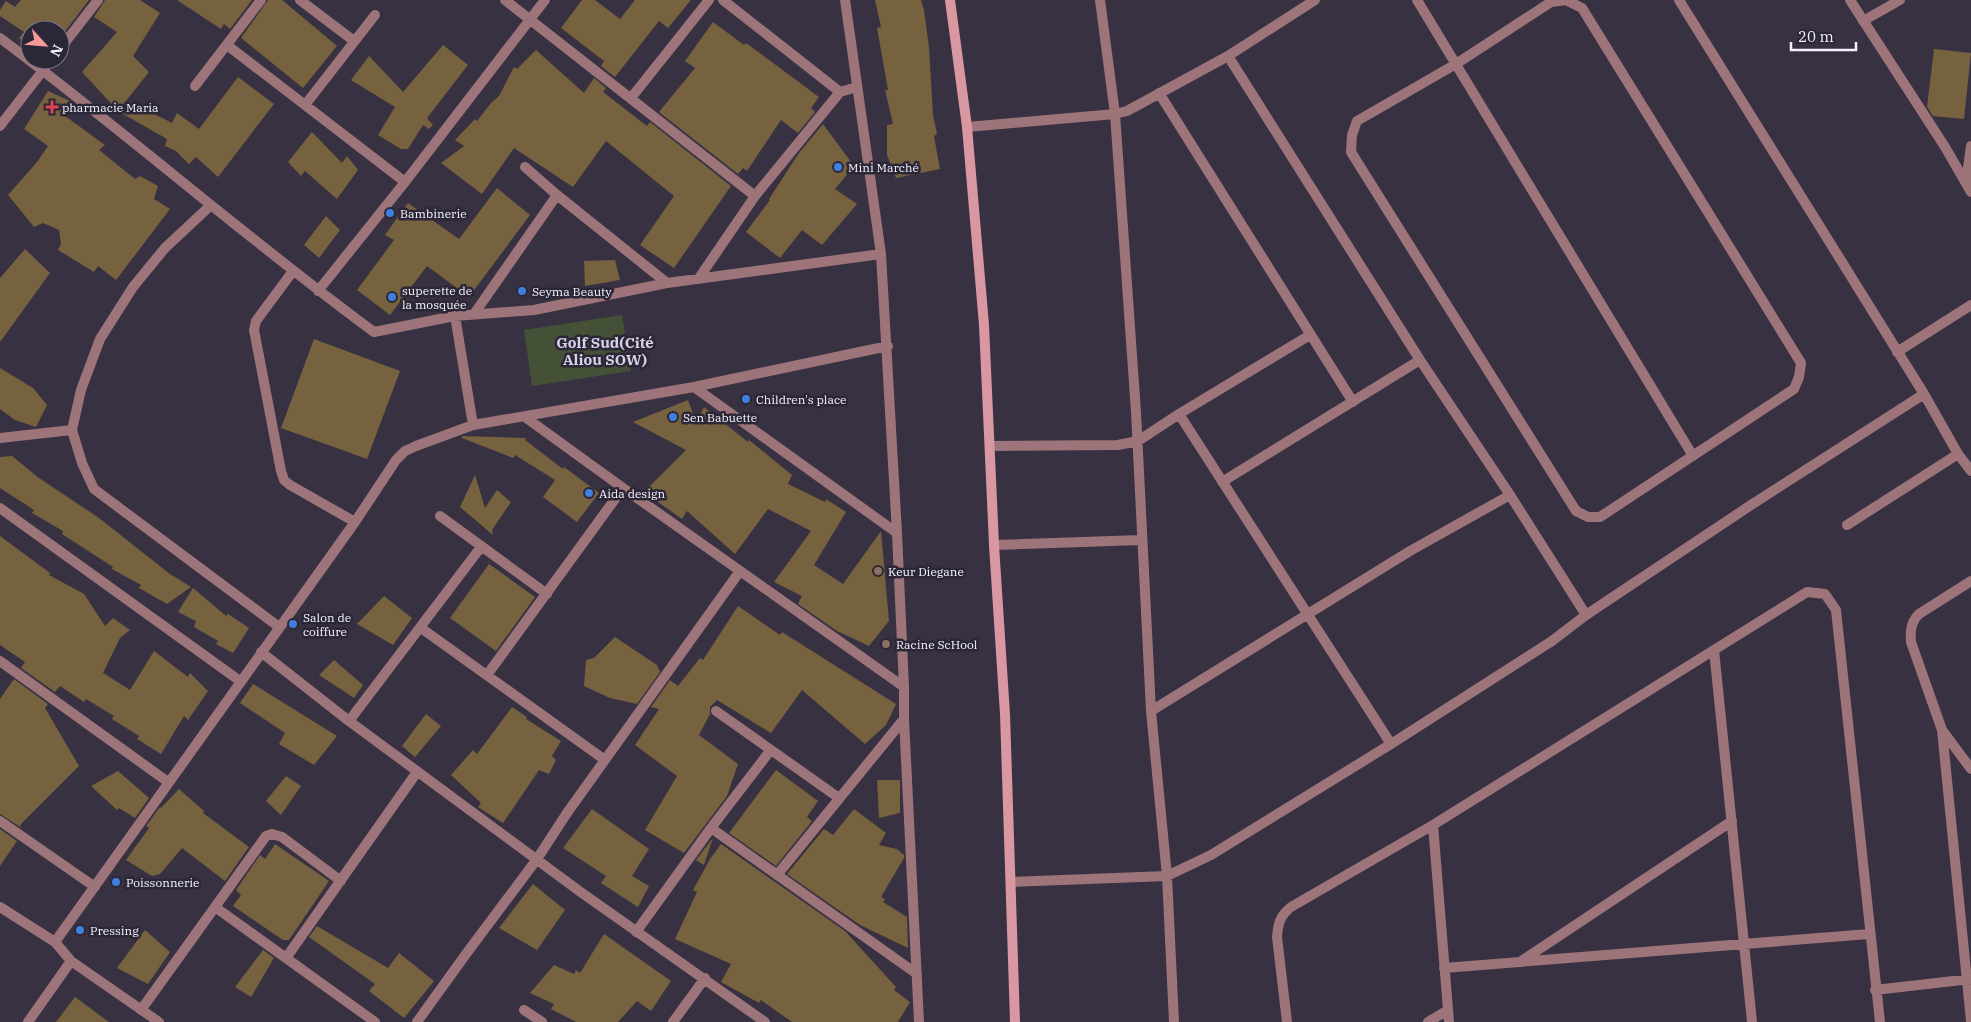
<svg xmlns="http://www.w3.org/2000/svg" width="1971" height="1022" viewBox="0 0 1971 1022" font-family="'IBM Plex Serif',serif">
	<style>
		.pitch { fill: #445136 }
		.building { fill: #77623f }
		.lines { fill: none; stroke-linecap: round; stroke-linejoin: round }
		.minor { stroke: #9d747a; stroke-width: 10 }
		.secondary { stroke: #d897a1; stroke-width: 10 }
		.health-dot { fill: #e0444e; stroke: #2c2737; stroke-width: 2 }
		.shop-dot { fill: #3f7fe0; stroke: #2c2737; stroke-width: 2 }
		.education-dot { fill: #8d6e63; stroke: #2c2737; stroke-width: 2 }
		.labels { text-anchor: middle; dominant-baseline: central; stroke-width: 5; stroke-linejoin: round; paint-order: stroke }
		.poi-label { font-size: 12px; fill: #f6f2fd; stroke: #2c2737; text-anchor: start }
		.quarter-label { font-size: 15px; font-weight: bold; fill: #d7d0e6; stroke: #2c2737 }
	</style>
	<rect width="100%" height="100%" fill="#373141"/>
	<path class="pitch" d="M622,315l9,56 -99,15 -8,-56z"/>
	<path class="building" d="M21,0h68l-29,38v-8h-30v16l-11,-8 5,-6 -24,-16v-6l6,-9 9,6z
		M105,0h35l20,13 -27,43 16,16 -31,39 -36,-39 35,-40 -23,-15z
		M177,0h75l-22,29 -6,-5 -3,5z
		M268,0h14l55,46 -34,42 -62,-50z
		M582,0h13l25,19 15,-19h56l-23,28 -9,-7 -44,56 -14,-11 3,-5 -43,-33z
		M875,0h46l3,10 5,37 4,68 4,19 -3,2 6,33 -44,9 -9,-23v-30l6,-1 -8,-34h3l-11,-62 4,-1z
		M713,22l31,23 2,-2 73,54 -8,11 4,4 -17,21 -17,-13 -34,51 -4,-3 -5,6 -79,-62 36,-44 -10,-7z
		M443,45l25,20 -41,53 6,7 -4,4 -6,-4 -15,24h-7l-23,-14 17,-28 -44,-27 18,-24 34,36z
		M1934,49l37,4 -7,66 -31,-3 -6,-9z
		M536,50l48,43 10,-15 12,10 -3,4 44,34 3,-4 81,64 -57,82 -34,-23 34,-49 -68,-55 -33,46 -59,-39 -32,46 -41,-31 23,-17 -9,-6 20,-21 2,2 14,-18 8,-7 15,-29 3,2z
		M238,77l36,27 -56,73 -22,-20 -7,7 -13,-13 -11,-5 2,-7 -44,-25 7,-12 42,21 5,-10 22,16z
		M48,91l22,10 -5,15 40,29 -6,5 36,29 5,-3 18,10 -4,13 16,10 -54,71 -18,-14 -4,6 -36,-22 3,-6 -2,-14 -16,-7 -9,4 -26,-32 29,-33 11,-16 -24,-17z
		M823,124l31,42 -19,23 22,15 -35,41 -20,-15 -22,28 -34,-26 24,-32 -1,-1 30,-46z
		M312,132l30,31 5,-7 11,14 -21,29 -32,-28 -4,5 -13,-14z
		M497,188l33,27 -61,82 -42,-31 -37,49 -33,-25 37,-50 -9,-5 23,-32 51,36z
		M326,216l14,14 -21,28 -15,-13z
		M25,249l25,24 -50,69v-64z
		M615,260l5,20 -35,6 -1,-25z
		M314,339l86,32 -33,88 -86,-31z
		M0,368l33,20 14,17 -11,22 -21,-7 -15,-11z
		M688,400l8,22 8,-15 44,35 1,-2 43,35 -4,9 37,18 1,-3 20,13 -32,53 29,19 38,-53 8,90 -20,25 -32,-15 -39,-27 4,-8 -28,-14 37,-51 -43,-22 -33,45 -48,-43 -5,8 -38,-27 42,-42 -53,-28z
		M462,436l64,2 -1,2 38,29 1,-2 35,26 -22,29 -34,-25 12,-17 -40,-25 -2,3 -51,-20z
		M12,456l27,22 60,40 71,56 21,13 -24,17 -28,-16 2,-3 -29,-16 1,-2 -51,-33 1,-3 -31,-18 2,-3 -34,-22v-31z
		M475,475l10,33 12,-18 14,12 -19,28 1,5 -33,-28z
		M0,536l50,37 -1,2 35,19 21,32 8,-8 17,12 -10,8 -17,35 27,17 24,-39 34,26 2,-4 18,18 -20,29 -4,-4 -23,38 -24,-15 2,-3 -27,-17 2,-3 -28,-17 -2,3 -24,-16 -5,6 -34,-24 4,-6 -25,-17z
		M489,564l46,33 -39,54 -46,-33z
		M193,588l33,28 2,-2 21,14 -16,25 -17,-9 2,-3 -24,-14 2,-6 -18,-9z
		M384,596l28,22 -19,27 -36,-21z
		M738,606l42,29 2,-3 114,72 -10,21 -21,19 -63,-54 -31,43 -54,-33 -7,7v7l-11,21 39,29 -11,32 -43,57 -39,-23 32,-54 -42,-31 24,-36 -8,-2 19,-27 8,6 22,-28 3,2z
		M615,637l42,28 3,7 -23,32 -27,-6 -26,-12 2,-26 8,-2z
		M334,660l29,25 -9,13 -35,-23z
		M14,679l34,25 -3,4 34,58 -59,59 2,3 -22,-14v-115z
		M253,684l84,52 -23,29 -35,-21 6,-11 -45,-30z
		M512,707l15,10 -1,2 35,22 -9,15 4,4 -7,14 -10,-4 -36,53 -25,-16 3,-4 -30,-28 22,-25 4,4z
		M426,714l15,12 -26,31 -13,-11z
		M776,770l42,31 -11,16 5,4 -36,45 -47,-33z
		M118,771l31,27 -14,20 -16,-10 -2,2 -26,-24z
		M286,776l15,10 -20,29 -15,-14z
		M877,780h23v33l-21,5z
		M179,789l25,22 -1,2 46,34 -24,34 -43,-33 -22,26 -8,2 -26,-16 23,-32 -3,-2 14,-19 1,1z
		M592,809l57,40 -17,27 17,10 -11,21 -37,-24 5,-7 -43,-28z
		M854,809l32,24 -7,12 18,4 7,6v3l-23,39 4,2 -2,3 24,15 1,31 -48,-23 -73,-51 37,-45 9,6z
		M0,829l17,12 -17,25z
		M713,838l-9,27 -8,-5z
		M275,844l54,37 -40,59h-6l-50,-34 8,-11 -5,-5 24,-35 5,4z
		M721,844l124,87 51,56 -2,3 16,12 -12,20h-106l-31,-22 -2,3 -38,-21 10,-18 -56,-25 22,-47 -4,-2 17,-31z
		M533,884l32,26 -28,40 -38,-22z
		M317,926l71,42 11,-15 35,28 -30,37 -35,-27 6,-7 -66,-47z
		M145,930l25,22 -22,32 -31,-16z
		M604,934l67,47 -20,30 -14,-10 -19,21h-42l-25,-13 3,-5 -24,-11 24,-28 20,9 2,-4 4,3z
		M263,950l11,8 -23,39 -16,-10z
		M75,997l34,25h-53z"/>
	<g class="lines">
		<path class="minor" d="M300,0l54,41
			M505,0l250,196
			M723,0l117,92
			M845,0l36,254 16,279 7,154v32l15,303
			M1100,0l15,114 21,298 15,299 16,165 7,146
			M1417,0l276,456
			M1566,0l16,8 219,355 -2,14 -5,12 -194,128h-12l-12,-6 -225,-359 1,-17 5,-14 99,-57 95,-62z
			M1679,0l245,394 34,60 13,17
			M1850,0l95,147 26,45
			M1863,21l37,-21
			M0,38c127,95 246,200 374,294l81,-16 79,-6 133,-27 214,-29
			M227,45l178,137
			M60,49l38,-49
			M1228,56l192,304 90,135 76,120
			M195,86l66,-86
			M1159,93l194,309
			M631,98l78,-98
			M305,105l70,-90
			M0,126l51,-66
			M967,127l148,-13 12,-3 101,-55 87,-56
			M525,167l32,28 110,88
			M1966,183l5,-37
			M211,205l-46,43 -32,39 -33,52 -19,51 -9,40 10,33 12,26 185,138
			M293,271l-37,50 -2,9 27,141 3,9 6,5 65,37
			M699,278l56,-82 85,-104 17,-5
			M318,291l87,-109 140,-182
			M474,314l83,-119
			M455,316l18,109
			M1897,352l74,-47
			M694,387l203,146
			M1179,414l131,-79
			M525,417l98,71 281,199
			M0,438l72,-8
			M991,446l127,-1 20,-4 41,-27 212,330
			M1222,482l198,-122
			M0,508l240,173
			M440,516l107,78
			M1847,525l111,-71
			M994,545l147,-5
			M1971,581l-52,33c-8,8 -9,17 -8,28l31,88 29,291
			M421,628l184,132
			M1714,650l38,372
			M261,652l88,69 233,172 183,129
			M0,661l168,121
			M487,675l136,-187
			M716,711l123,87
			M1151,711l259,-160 100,-56
			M349,721l132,-174
			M1942,730l29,39
			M0,821l95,66
			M1433,825l16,197
			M711,828l206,146
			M777,875l127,-156
			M1011,882l156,-6 44,-21 180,-111 161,-103 34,-26 165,-110 173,-111
			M0,907l55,35 16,19 88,61
			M215,907l160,115
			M636,932l75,-104 59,-77
			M55,942l300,-420 41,-62 9,-9 11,-5 57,-21 221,-38 194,-41
			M286,958l131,-186
			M1520,962l212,-141
			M1444,968l425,-34
			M1875,990l96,-11
			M141,1010l125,-174 6,-2 10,3 59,44
			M524,1010l18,12
			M28,1022l43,-61
			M417,1022l49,-68 71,-95 30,-46 173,-242
			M673,1022l32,-44
			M1287,1022l-10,-85c1,-14 3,-21 14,-30l142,-82 374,-233 18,2 11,16 44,412
			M1428,1022l20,-12"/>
		<path class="secondary" d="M950,0l17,127 17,198 10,220 11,169 10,308"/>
	</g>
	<path class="health-dot" d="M49.5 99.5h5v5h5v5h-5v5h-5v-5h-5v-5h5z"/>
	<g class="shop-dot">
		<circle cx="838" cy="167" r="5"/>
		<circle cx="390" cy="213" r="5"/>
		<circle cx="522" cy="291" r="5"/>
		<circle cx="392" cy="297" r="5"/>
		<circle cx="746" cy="399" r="5"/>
		<circle cx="673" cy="417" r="5"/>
		<circle cx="589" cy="493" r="5"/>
		<circle cx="293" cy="624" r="5"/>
		<circle cx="116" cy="882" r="5"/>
		<circle cx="80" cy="930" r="5"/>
	</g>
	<g class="education-dot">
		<circle cx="878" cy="571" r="5"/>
		<circle cx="886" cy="644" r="5"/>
	</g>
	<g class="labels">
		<g class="poi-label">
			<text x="62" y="107">pharmacie Maria</text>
			<text x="848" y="167">Mini Marché</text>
			<text x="400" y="213">Bambinerie</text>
			<text x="402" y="290">superette de<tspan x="402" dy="14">la mosquée</tspan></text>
			<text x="532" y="291">Seyma Beauty</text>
			<text x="756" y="399">Children's place</text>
			<text x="683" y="417">Sen Babuette</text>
			<text x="599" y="493">Aida design</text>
			<text x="888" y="571">Keur Diegane</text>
			<text x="303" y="617">Salon de<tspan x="303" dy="14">coiffure</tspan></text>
			<text x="896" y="644">Racine ScHool</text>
			<text x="126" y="882">Poissonnerie</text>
			<text x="90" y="930">Pressing</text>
		</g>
		<g class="quarter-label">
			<text x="605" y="342">Golf Sud(Cité<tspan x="605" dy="17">Aliou SOW)</tspan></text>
		</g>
	</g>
	<g transform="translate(45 45) rotate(116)"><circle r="24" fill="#2c2737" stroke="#7d7886"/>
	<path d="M0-4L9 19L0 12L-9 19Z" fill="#f59b97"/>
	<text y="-8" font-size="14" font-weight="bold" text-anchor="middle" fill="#f6f2fd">N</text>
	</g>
	<path d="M1791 42v8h65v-8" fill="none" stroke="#f6f2fd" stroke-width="2.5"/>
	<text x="1798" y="42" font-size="15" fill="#f6f2fd" stroke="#2c2737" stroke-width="4" paint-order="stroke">20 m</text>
</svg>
